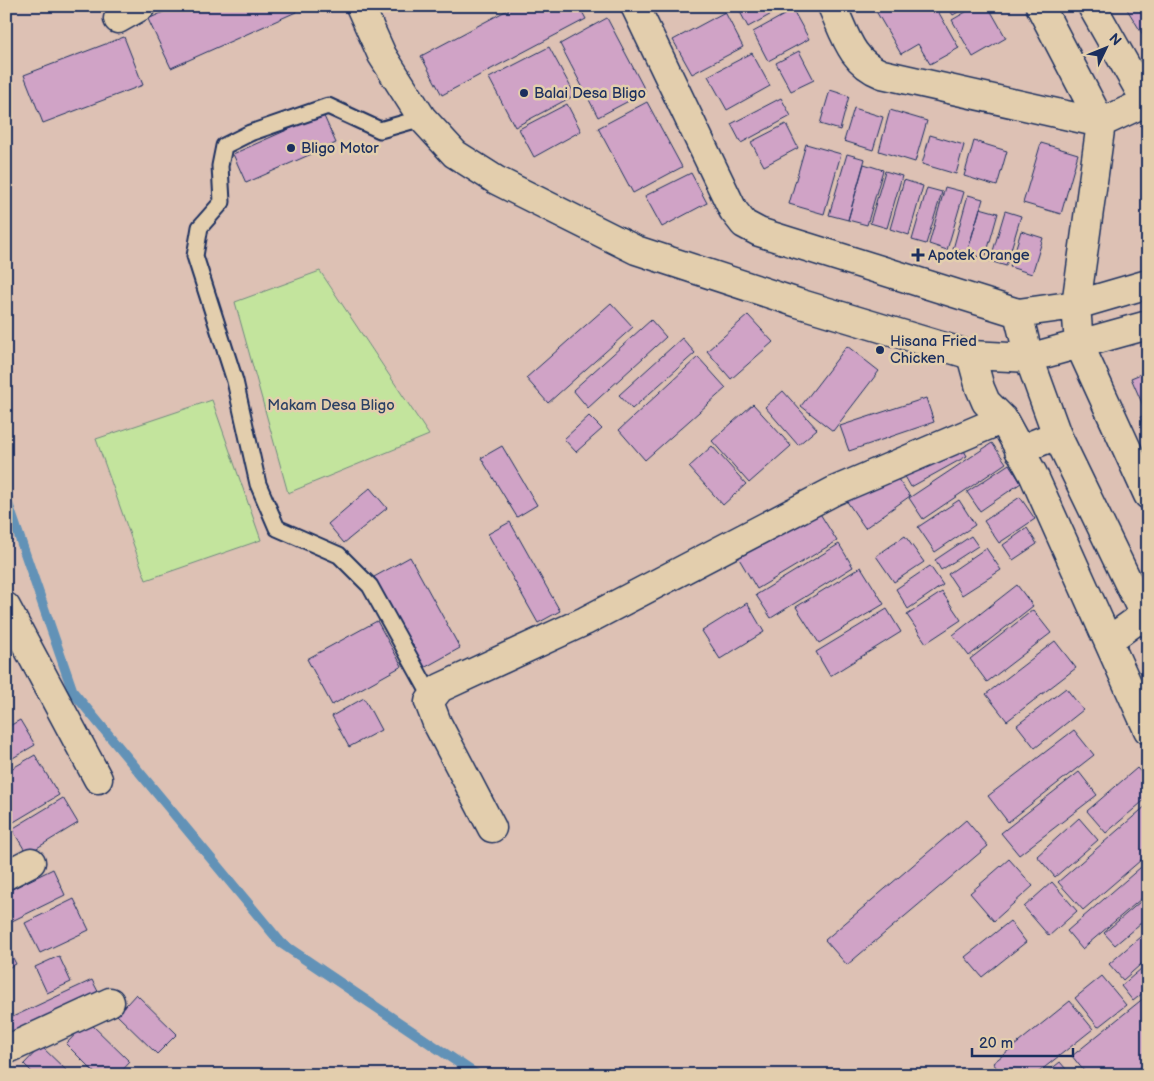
<svg xmlns="http://www.w3.org/2000/svg" width="1154" height="1081" viewBox="0 0 1154 1081" font-family="'Balsamiq Sans',sans-serif">
	<style>
		.green { fill: #c3e49d; stroke: #6f8a7e }
		.lines { fill: none; stroke-linecap: round; stroke-linejoin: round }
		.stream { stroke: #6292b7; stroke-width: 10 }
		.building { fill: #d0a3c6; stroke: #1b2f5e }
		.service-casing { stroke: #1b2f5e; stroke-width: 19 }
		.minor-casing { stroke: #1b2f5e; stroke-width: 31 }
		.tertiary-casing { stroke: #1b2f5e; stroke-width: 31 }
		.service { stroke: #e3cead; stroke-width: 15 }
		.minor { stroke: #e3cead; stroke-width: 28 }
		.tertiary { stroke: #e3cead; stroke-width: 28 }
		.poi-dot { fill: #1b2f5e; stroke: #e3cead; stroke-width: 2 }
		.labels { text-anchor: middle; dominant-baseline: central; stroke-width: 5; stroke-linejoin: round; paint-order: stroke }
		.poi-label { font-size: 15px; fill: #1b2f5e; stroke: #e3cead; text-anchor: start }
		.park-label { font-size: 15px; fill: #2c4164; stroke: #e3cead }
	</style>
	<rect width="100%" height="100%" fill="#ddc1b4"/>
	<filter id="ink" filterUnits="userSpaceOnUse"><feTurbulence type="fractalNoise" baseFrequency=".02" numOctaves="2"/><feDisplacementMap in="SourceGraphic" scale="10" xChannelSelector="R" yChannelSelector="G"/><feConvolveMatrix kernelMatrix="1 2 1 2 8 2 1 2 1" color-interpolation-filters="sRGB"/></filter>
	<g filter="url(#ink)">
		<path class="green" d="M320,271l109,164 -141,58 -53,-191z
			M212,400l49,140 -115,40 -50,-141z"/>
		<g class="lines">
			<path class="stream" d="M6,498l67,194 208,251 196,132"/>
		</g>
		<path class="building" d="M6,6l4,8 -4,2z
			M177,6h117l2,6 -125,56 -23,-49z
			M515,6h64l7,13 -144,76 -21,-39z
			M737,6h49l-38,21z
			M873,6h62l24,42 -29,16 -12,-20 -17,10z
			M947,6h22l-16,9z
			M976,6h12l18,32 -33,19 -21,-37z
			M1125,6h23v26l-5,3z
			M793,10l16,29 -41,22 -15,-29z
			M725,12l18,35 -51,27 -19,-34z
			M607,18l39,74 -48,25 -38,-73z
			M124,37l19,48 -100,38 -19,-48z
			M549,47l26,48 -60,32 -26,-49z
			M799,51l15,29 -23,11 -15,-28z
			M752,53l18,33 -43,24 -19,-34z
			M830,90l19,6 -9,34 -20,-6z
			M781,98l10,18 -50,27 -10,-19z
			M647,102l35,65 -49,26 -35,-65z
			M567,104l14,27 -47,26 -15,-28z
			M854,108l29,9 -10,33 -29,-9z
			M890,110l37,11 -12,41 -36,-11z
			M323,114l13,29 -90,40 -13,-29z
			M786,124l12,24 -34,18 -13,-24z
			M930,135l34,10 -8,29 -34,-10z
			M974,141l33,10 -10,35 -33,-10z
			M1041,143l37,11 -17,60 -38,-11z
			M806,144l35,10 -17,60 -35,-10z
			M847,154l18,5 -17,61 -19,-5z
			M864,164l19,6 -16,55 -19,-5z
			M885,171l17,5 -15,52 -17,-5z
			M691,173l16,30 -45,24 -17,-31z
			M904,180l19,6 -14,49 -19,-6z
			M945,187l19,5 -17,58 -18,-6z
			M927,188l15,4 -16,52 -14,-4z
			M968,195l15,4 -16,54 -14,-4z
			M980,208l18,5 -13,46 -18,-6z
			M1005,211l16,5 -15,50 -16,-5z
			M1021,231l22,7 -11,36 -22,-7z
			M611,303l22,24 -85,76 -22,-25z
			M748,315l25,27 -42,37 -24,-28z
			M651,320l15,17 -78,71 -15,-18z
			M682,338l13,15 -63,56 -13,-14z
			M847,346l32,25 -46,60 -32,-25z
			M698,357l28,31 -81,72 -26,-30z
			M1148,371v38l-3,1 -14,-32z
			M783,391l34,38 -19,16 -33,-38z
			M926,398l8,24 -85,29 -9,-25z
			M753,404l38,42 -42,37 -37,-42z
			M1148,414v20l-8,-17z
			M589,416l13,13 -26,23 -12,-13z
			M958,440l9,16 -56,31 -9,-16z
			M992,443l14,20 -83,56 -14,-21z
			M502,446l35,59 -20,12 -36,-59z
			M712,446l34,38 -23,21 -34,-38z
			M1009,464l12,19 -41,28 -13,-19z
			M890,468l20,28 -45,32 -19,-28z
			M370,488l17,20 -43,35 -16,-19z
			M1020,497l15,22 -36,24 -15,-22z
			M959,500l16,25 -40,27 -17,-25z
			M814,504l23,37 -80,48 -22,-37z
			M510,522l50,89 -22,12 -50,-89z
			M1027,528l10,16 -24,16 -10,-15z
			M905,536l19,26 -30,20 -18,-26z
			M971,536l7,10 -37,24 -6,-10z
			M839,544l14,23 -82,51 -15,-23z
			M986,548l15,22 -39,25 -14,-21z
			M410,557l50,91 -36,20 -50,-91z
			M930,566l13,19 -35,24 -12,-20z
			M861,567l23,37 -65,39 -23,-36z
			M1017,585l16,21 -64,50 -16,-21z
			M942,592l19,28 -35,23 -19,-28z
			M747,603l17,29 -44,27 -18,-28z
			M887,609l14,23 -71,44 -14,-24z
			M1033,610l18,23 -64,49 -17,-23z
			M377,621l25,45 -70,39 -25,-46z
			M1055,641l21,27 -69,53 -21,-27z
			M1066,688l17,22 -48,38 -18,-23z
			M364,698l17,32 -32,17 -17,-31z
			M20,720l15,25 -29,17v-34z
			M1074,730l20,25 -86,67 -20,-26z
			M35,755l24,40 -47,28 -6,-9v-42z
			M1137,768l11,12v17l-42,36 -19,-22z
			M1079,772l18,23 -78,60 -18,-22z
			M63,798l15,25 -51,31 -15,-25z
			M1148,804v50l-65,56 -25,-28z
			M1079,818l19,22 -43,37 -18,-21z
			M966,820l22,26 -141,119 -22,-25z
			M1009,859l24,27 -39,35 -24,-28z
			M1148,861v32l-66,56 -15,-18z
			M53,869l12,26 -55,27 -4,-7v-23z
			M1052,882l25,29 -28,25 -25,-29z
			M1148,895v22l-33,28 -11,-12z
			M74,899l15,31 -49,23 -15,-30z
			M1010,921l16,21 -44,35 -17,-20z
			M1148,930v28l-25,22 -14,-16z
			M6,944l10,20 -10,5z
			M59,956l12,26 -24,11 -12,-26z
			M1148,963v26l-15,12 -12,-15z
			M1102,976l24,29 -28,22 -23,-29z
			M92,980l11,21 -97,41v-22z
			M136,994l41,40 -20,20 -40,-39z
			M1145,997l3,3v61l-17,14h-44l-15,-19z
			M1070,1001l23,28 -58,46h-33l-9,-12z
			M88,1021l42,41 -12,13h-21l-31,-31z
			M41,1046l27,26 -2,3h-31l-11,-11z
			M1060,1062l11,13h-27z"/>
		<g class="lines">
			<g class="service-casing">
				<path id="service" d="M422,118l-42,12 -52,-24 -78,27 -26,13 -4,20 2,36 -22,25 -5,29 40,125 23,103 19,44 62,27 31,31 62,112"/>
			</g>
			<g class="minor-casing">
				<path id="minor" d="M635,6l98,204 11,14 15,8 259,81 58,-8 72,-21
					M832,6c13,28 19,56 50,68l219,49 47,-22
					M1040,6l61,117 -25,182 3,39 69,151
					M1092,6l56,99
					M118,19l23,-13
					M1018,313l11,45 119,-33
					M971,355l9,33 6,14 17,17 30,55 115,256
					M1019,450l38,-15
					M6,607l92,172
					M1108,641l36,-26
					M492,828l-55,-105 -8,-21 11,-14 145,-67 249,-130 169,-72
					M6,875l25,-13
					M6,1050l104,-48"/>
			</g>
			<g class="tertiary-casing">
				<path id="tertiary" d="M360,6l22,49 40,63 33,36 41,26 140,70 162,53 173,52 58,3 28,77 91,188"/>
			</g>
			<use href="#service" class="service"/>
			<use href="#minor" class="minor"/>
			<use href="#tertiary" class="tertiary"/>
		</g>
	</g>
	<g class="poi-dot">
		<circle cx="524" cy="93" r="5"/>
		<circle cx="291" cy="148" r="5"/>
		<path d="M915.5 247.5h5v5h5v5h-5v5h-5v-5h-5v-5h5z"/>
		<circle cx="880" cy="350" r="5"/>
	</g>
	<g class="labels">
		<g class="poi-label">
			<text x="534" y="93">Balai Desa Bligo</text>
			<text x="301" y="148">Bligo Motor</text>
			<text x="928" y="255">Apotek Orange</text>
			<text x="890" y="341">Hisana Fried<tspan x="890" dy="17">Chicken</tspan></text>
		</g>
		<g class="park-label">
			<text x="331" y="405">Makam Desa Bligo</text>
		</g>
	</g>
	<rect width="1154" height="1081" fill="none" stroke="#e3cead" stroke-width="25"/>
	<rect x="12" y="12" width="1129" height="1056" fill="none" stroke="#1b2f5e" stroke-width="2" filter="url(#ink)"/>
	<g transform="translate(1106 48) rotate(47)" stroke="#e3cead" stroke-width="4" paint-order="stroke">
	<path d="M0-4L9 19L0 12L-9 19Z" fill="#1b2f5e"/>
	<text y="-8" font-size="14" font-weight="bold" text-anchor="middle" fill="#1b2f5e">N</text>
	</g>
	<path d="M972 1048v8h101v-8" fill="none" stroke="#1b2f5e" stroke-width="2.5"/>
	<text x="979" y="1048" font-size="15" fill="#1b2f5e" stroke="#e3cead" stroke-width="4" paint-order="stroke">20 m</text>
</svg>
